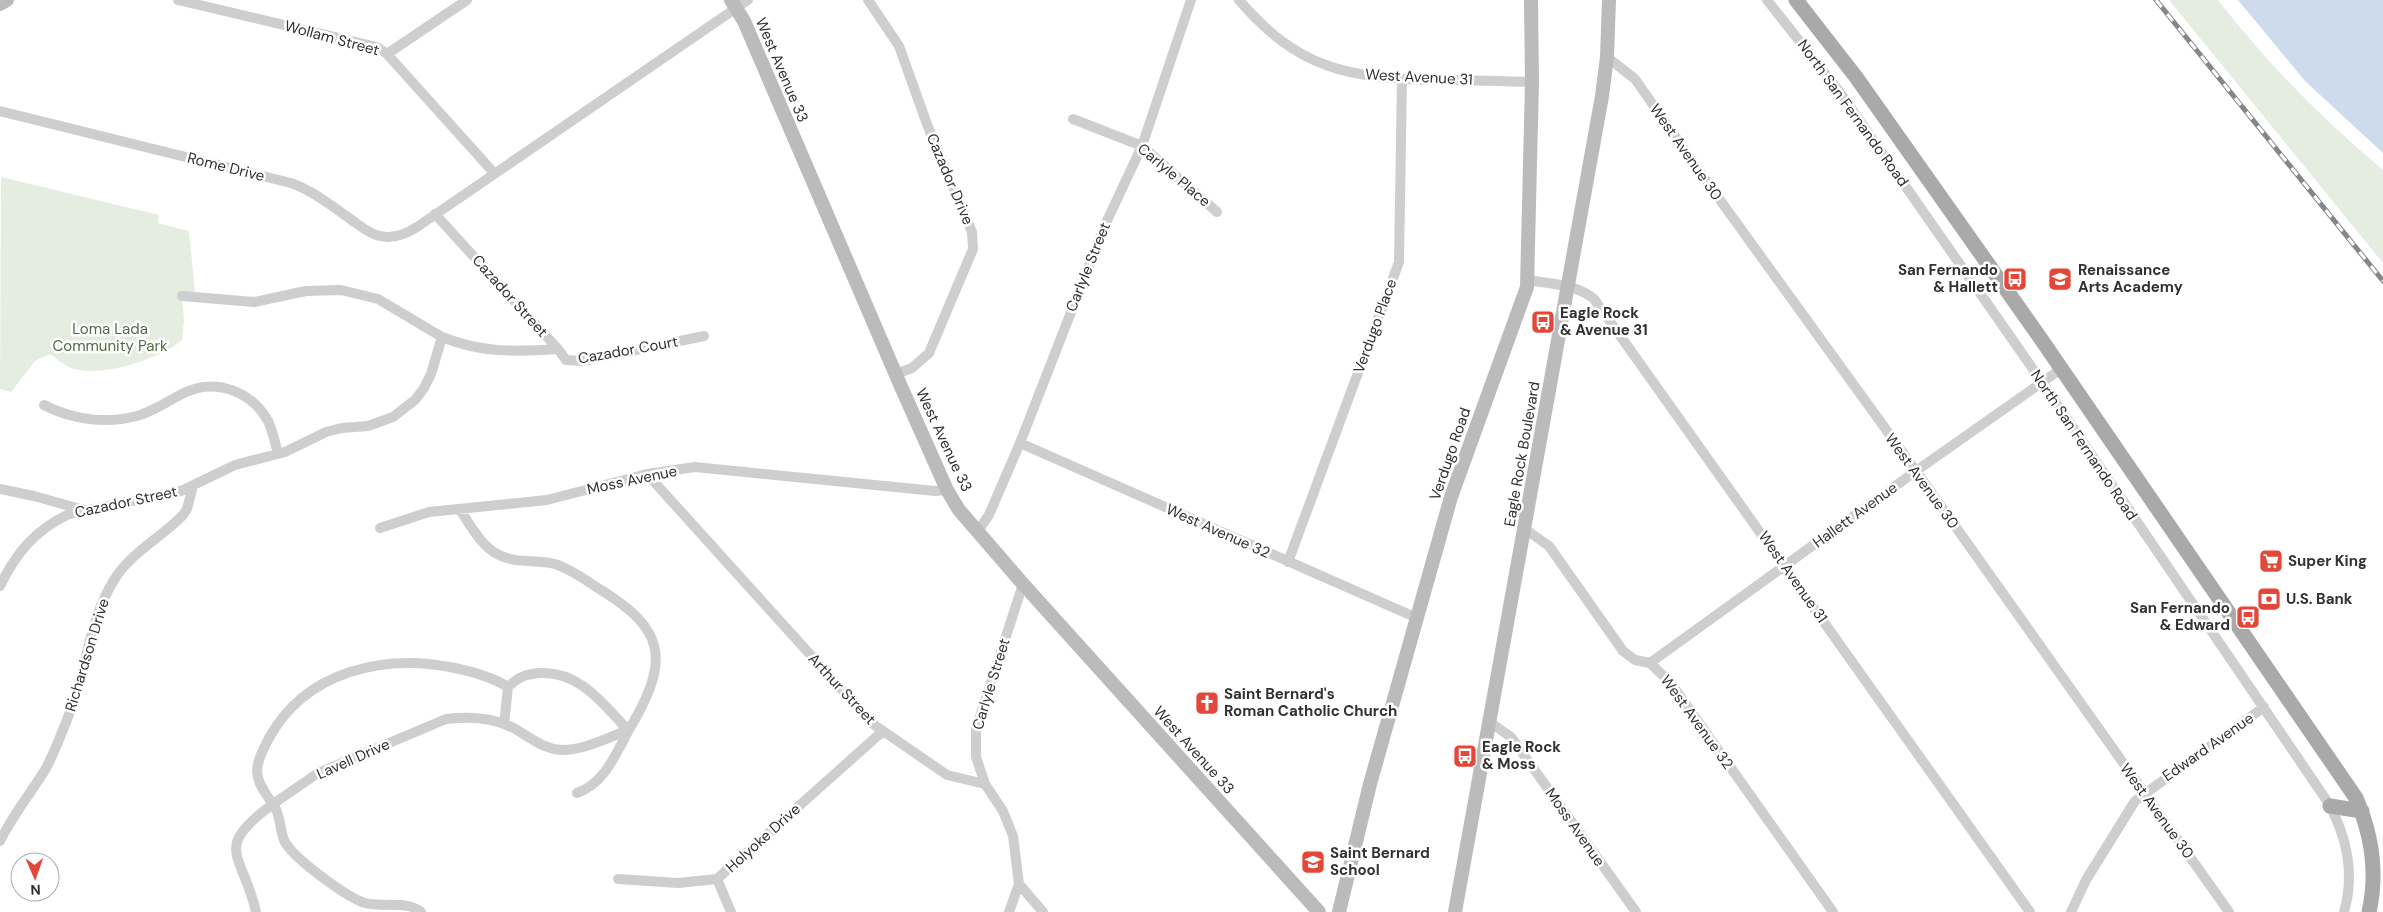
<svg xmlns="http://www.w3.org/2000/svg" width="2383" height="912" viewBox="0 0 2383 912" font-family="'DM Sans',sans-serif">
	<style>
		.green { fill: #e5ede0 }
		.water { fill: #cddbed }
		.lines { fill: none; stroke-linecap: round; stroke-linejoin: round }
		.street { stroke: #cecece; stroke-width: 10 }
		.secondary { stroke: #bbb; stroke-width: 14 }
		.primary { stroke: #a9a9a9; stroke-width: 15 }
		.rail-casing { stroke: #868686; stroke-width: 5 }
		.rail { stroke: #fff; stroke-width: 3; stroke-dasharray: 9; stroke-linecap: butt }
		.labels { text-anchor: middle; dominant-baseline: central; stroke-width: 5; stroke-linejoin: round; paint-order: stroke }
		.street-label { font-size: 15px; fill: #313131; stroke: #fff }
		.poi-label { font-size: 15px; font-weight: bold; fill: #313131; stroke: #fff; text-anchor: start }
		.park-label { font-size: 15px; fill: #4d6d3f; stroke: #fff }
	</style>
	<rect width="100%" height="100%" fill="#fff"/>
	<path class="green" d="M2169,0h49c49,63 104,119 165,170v93z
		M1,177l158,38 -1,8 31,8 6,61 -13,4 2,25 -2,19c-21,19 -86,40 -113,27 -7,-3 -13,-9 -19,-13l-15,7 -24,31 -11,-3z"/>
	<path class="water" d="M2238,0h145v153l-78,-72z"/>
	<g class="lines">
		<path class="street" d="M178,0l199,47 10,7 107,119
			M868,0l31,46 29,81 44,105 1,17 -44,104 -17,15 -16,6
			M1239,0c60,70 109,78 198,80 31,0 63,1 95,2
			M1767,0l72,91 203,291 285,419c20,34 28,73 17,111
			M387,54l80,-54
			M1607,57l28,22 72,103 209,289 313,441
			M0,111l291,72c23,8 45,26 65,40 7,5 16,12 24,13 13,3 26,-2 37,-9l331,-227
			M1073,119l69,27 75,66
			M1528,280c22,4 48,4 66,19l436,613
			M182,296l72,6 52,-11 35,-1 37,9 64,38
			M558,349l8,11 16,1 122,-25
			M44,405c29,15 62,19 93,11 18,-5 32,-16 49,-24 31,-14 66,0 82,29 5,10 7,22 10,33
			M1020,443l397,175
			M647,474l226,250 74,51 38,9 18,27 10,25 6,48 24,28
			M0,489l34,7 50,14
			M460,510c11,16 21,36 39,45 18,9 37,4 56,9 16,5 32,17 46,26 62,38 69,68 33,131 -16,26 -26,61 -57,72
			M380,528l49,-16 118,-12 100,-26 48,-7 240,24 12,-1
			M1525,529l24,17 74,105 12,9 15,3 20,19 163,230
			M977,532l12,-17 31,-72 85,-218 37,-79 49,-146
			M1288,562l111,-300 3,-183
			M0,586c16,-33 35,-56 69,-72l112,-23 54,-26 50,-13 41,-20 16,-4 26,-2 25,-9 22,-17 9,-12 7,-14 11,-37c39,16 75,15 116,12l-123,-135
			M1650,663l266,-192 145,-102
			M508,687c10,-10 18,-13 32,-14 40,-2 63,31 88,57
			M1491,723l20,14 125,175
			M504,724l4,-37
			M985,784l-9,-27v-28l47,-145
			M0,841c13,-26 30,-47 45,-71 9,-16 16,-35 23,-53 18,-44 20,-95 46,-137 17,-28 47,-42 69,-65l4,-6 6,-23
			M618,879l60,4 39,-4 166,-148
			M717,879l14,33
			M256,912c-13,-59 -45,-63 17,-108 -21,-28 -20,-35 -4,-66 37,-67 115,-85 186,-70 19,4 37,9 53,19
			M421,912c-15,-12 -37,-4 -56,-9 -17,-5 -74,-46 -81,-63 -5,-13 -3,-25 -11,-36l45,-31 128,-54c25,-3 49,-2 71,11 15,9 27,19 45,20 22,0 45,-12 66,-20
			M1009,912l10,-28
			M2071,912l15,-32 49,-79 129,-94"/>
		<path class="secondary" d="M731,0l13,21 155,361 48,108 12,20 64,74 296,328
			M0,4l7,-4
			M1339,912l31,-128 81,-287 76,-210 5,-205 -1,-82
			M1455,912l147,-816 5,-39 2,-57"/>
		<path class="primary" d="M1796,0l60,77 185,262 315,459c16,37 22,74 13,114
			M2330,806l32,5"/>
		<g class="rail-casing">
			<path id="rail" d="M2156,0l227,281"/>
		</g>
		<use href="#rail" class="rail"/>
	</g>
	<defs>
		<g id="bus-square" transform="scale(1.25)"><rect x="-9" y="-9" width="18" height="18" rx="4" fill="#e34739" stroke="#fff"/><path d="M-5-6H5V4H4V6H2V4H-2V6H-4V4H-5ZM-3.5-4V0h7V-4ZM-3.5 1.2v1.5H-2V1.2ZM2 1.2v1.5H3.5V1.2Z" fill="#fff"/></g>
		<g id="school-square" transform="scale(1.25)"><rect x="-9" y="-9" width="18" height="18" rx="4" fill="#e34739" stroke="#fff"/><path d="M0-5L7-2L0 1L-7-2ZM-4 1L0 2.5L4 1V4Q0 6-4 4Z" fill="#fff"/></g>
		<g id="supermarket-square" transform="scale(1.25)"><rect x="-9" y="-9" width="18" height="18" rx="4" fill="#e34739" stroke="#fff"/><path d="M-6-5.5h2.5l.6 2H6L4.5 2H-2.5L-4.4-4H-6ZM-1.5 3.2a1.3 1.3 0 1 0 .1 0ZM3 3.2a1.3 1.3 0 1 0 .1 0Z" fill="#fff"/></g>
		<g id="bank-square" transform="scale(1.25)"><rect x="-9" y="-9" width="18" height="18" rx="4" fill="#e34739" stroke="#fff"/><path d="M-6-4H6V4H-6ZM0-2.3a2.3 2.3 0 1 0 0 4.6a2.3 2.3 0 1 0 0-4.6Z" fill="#fff"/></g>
		<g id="church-square" transform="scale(1.25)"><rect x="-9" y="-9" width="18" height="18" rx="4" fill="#e34739" stroke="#fff"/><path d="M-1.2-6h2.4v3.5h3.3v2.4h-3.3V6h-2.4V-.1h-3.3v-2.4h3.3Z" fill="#fff"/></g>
	</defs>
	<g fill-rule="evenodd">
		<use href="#bus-square" x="2015" y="279"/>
		<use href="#school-square" x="2060" y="279"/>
		<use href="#bus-square" x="1543" y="322"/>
		<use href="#supermarket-square" x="2271" y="561"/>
		<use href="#bank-square" x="2269" y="599"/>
		<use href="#bus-square" x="2248" y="617"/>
		<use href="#church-square" x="1207" y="703"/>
		<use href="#bus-square" x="1465" y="756"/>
		<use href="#school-square" x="1313" y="862"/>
	</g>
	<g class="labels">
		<g class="street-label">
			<text transform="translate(332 38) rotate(15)">Wollam Street</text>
			<text transform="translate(782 70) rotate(67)">West Avenue 33</text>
			<text transform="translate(1419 77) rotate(3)">West Avenue 31</text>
			<text transform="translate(1853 113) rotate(54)">North San Fernando Road</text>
			<text transform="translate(1686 152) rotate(55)">West Avenue 30</text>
			<text transform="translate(226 167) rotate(14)">Rome Drive</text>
			<text transform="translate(1174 175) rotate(40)">Carlyle Place</text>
			<text transform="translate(950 179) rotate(67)">Cazador Drive</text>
			<text transform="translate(1088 267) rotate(-68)">Carlyle Street</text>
			<text transform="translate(510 296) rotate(48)">Cazador Street</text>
			<text transform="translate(1375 326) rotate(-70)">Verdugo Place</text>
			<text transform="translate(628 350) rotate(-10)">Cazador Court</text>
			<text transform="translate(944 440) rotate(65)">West Avenue 33</text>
			<text transform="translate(2084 445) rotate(56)">North San Fernando Road</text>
			<text transform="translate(1450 454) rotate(-71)">Verdugo Road</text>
			<text transform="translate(1522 454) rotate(-80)">Eagle Rock Boulevard</text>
			<text transform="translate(632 480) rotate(-12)">Moss Avenue</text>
			<text transform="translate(1922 481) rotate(54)">West Avenue 30</text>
			<text transform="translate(126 502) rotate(-12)">Cazador Street</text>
			<text transform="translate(1855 515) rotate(-36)">Hallett Avenue</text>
			<text transform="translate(1218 531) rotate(24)">West Avenue 32</text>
			<text transform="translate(1793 577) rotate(55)">West Avenue 31</text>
			<text transform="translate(87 655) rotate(-73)">Richardson Drive</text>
			<text transform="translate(991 684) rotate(-73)">Carlyle Street</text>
			<text transform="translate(842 689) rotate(47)">Arthur Street</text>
			<text transform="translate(1697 722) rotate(54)">West Avenue 32</text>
			<text transform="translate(2208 747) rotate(-35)">Edward Avenue</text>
			<text transform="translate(1194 750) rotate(48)">West Avenue 33</text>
			<text transform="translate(353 759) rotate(-24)">Lavell Drive</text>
			<text transform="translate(2157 811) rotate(54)">West Avenue 30</text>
			<text transform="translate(1575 827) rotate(55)">Moss Avenue</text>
			<text transform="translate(763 838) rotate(-42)">Holyoke Drive</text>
		</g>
		<g class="poi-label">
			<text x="1998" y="270" text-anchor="end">San Fernando<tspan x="1998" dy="17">&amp; Hallett</tspan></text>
			<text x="2078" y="270">Renaissance<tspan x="2078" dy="17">Arts Academy</tspan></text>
			<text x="1560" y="313">Eagle Rock<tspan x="1560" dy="17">&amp; Avenue 31</tspan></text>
			<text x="2288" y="561">Super King</text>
			<text x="2286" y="599">U.S. Bank</text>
			<text x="2230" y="608" text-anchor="end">San Fernando<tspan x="2230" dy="17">&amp; Edward</tspan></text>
			<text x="1224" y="694">Saint Bernard's<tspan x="1224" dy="17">Roman Catholic Church</tspan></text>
			<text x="1482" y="747">Eagle Rock<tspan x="1482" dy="17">&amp; Moss</tspan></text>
			<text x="1330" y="853">Saint Bernard<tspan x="1330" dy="17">School</tspan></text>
		</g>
		<g class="park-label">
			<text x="110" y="329">Loma Lada<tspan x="110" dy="17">Community Park</tspan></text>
		</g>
	</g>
	<g transform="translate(35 877) rotate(178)"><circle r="24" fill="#ffffff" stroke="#adadad"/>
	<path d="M0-4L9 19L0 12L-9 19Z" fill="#e34739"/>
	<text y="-8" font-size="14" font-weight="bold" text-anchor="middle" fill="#313131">N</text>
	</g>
</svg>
